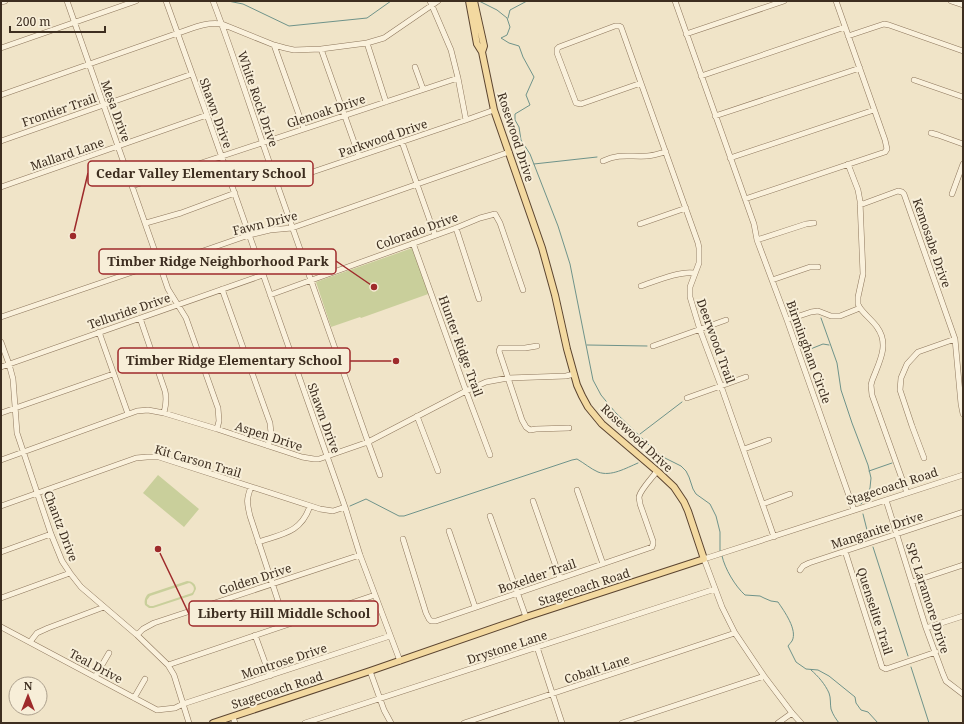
<svg xmlns="http://www.w3.org/2000/svg" width="964" height="724" viewBox="0 0 964 724" font-family="'Noto Serif',serif">
	<style>
		.green { fill: #c9cf9b; fill-rule: evenodd }
		.lines { fill: none; stroke-linecap: round; stroke-linejoin: round }
		.stream { stroke: #6f938a; stroke-width: 1 }
		.minor-casing { stroke: #8d765c; stroke-width: 6 }
		.major-casing { stroke: #5b4430; stroke-width: 8 }
		.minor { stroke: #faf1dc; stroke-width: 5 }
		.major { stroke: #f3d9a0; stroke-width: 6 }
		.labels { text-anchor: middle; dominant-baseline: central; stroke-width: 4; stroke-linejoin: round; paint-order: stroke }
		.street-label { font-size: 12px; fill: #3d2e20; stroke: #f7eed8 }
		.leader { fill: none; stroke: #9e2a2b; stroke-width: 1.5 }
		.callout-dot { fill: #9e2a2b; stroke: #f7eed8; stroke-width: 1.5 }
		.callout { fill: #f7eed8; stroke: #9e2a2b; stroke-width: 1.5 }
		.callout-label { font-size: 13px; text-anchor: middle; font-weight: bold; fill: #3d2e20 }
	</style>
	<rect width="100%" height="100%" fill="#f0e4c8"/>
	<path class="green" d="M415,247l16,46 -70,25 -1,-1 -29,10 -15,-45z
		M158,475l41,34 -15,18 -41,-34z
		M187,581c5,0 9,3 9,8l-3,6 -40,13h-4l-4,-3c-1,-4 0,-8 3,-11zM189,583c4,1 7,6 3,10l-39,13h-3l-3,-2v-4l3,-4z"/>
	<g class="lines">
		<path class="stream" d="M228,1l15,3 46,22 78,-8 24,-17
			M479,1l18,9 10,8 3,9 -3,8 -6,3 8,5 10,3 4,11 11,20 -8,18 4,10 -15,9v6l4,7 2,13 9,14 28,72 12,38 23,116 8,15 14,17 38,37 12,9 16,8 5,5 3,6 4,12 3,5 14,10 6,12 4,16v19
			M508,18l2,-8 17,-9
			M534,164l63,-7
			M821,318l16,45 4,27 11,33 16,42 3,13 -1,10 -4,9 -5,7
			M587,345l60,1
			M803,352l20,-8 6,1
			M640,434l42,-32
			M649,452l4,-3
			M869,471l23,-8
			M350,506l16,-7 33,17h5l168,-56 5,-1c7,4 14,10 21,13 13,5 28,-4 40,-9
			M863,514l6,24
			M873,547l35,109
			M722,556c3,13 13,30 23,39l15,1 4,2 7,3 7,1c6,9 20,28 14,39 -1,2 -3,3 -4,5l8,16 10,7 12,1 11,6 26,21 1,6 5,7 7,2 10,11
			M911,667l18,56
			M811,670c7,6 14,14 18,23 2,5 1,11 2,16 2,6 5,10 8,14
			M962,723l1,-2"/>
		<g class="minor-casing">
			<path id="minor" d="M67,1l92,262 9,26 18,29 32,90 1,13 -2,8
				M166,1l41,114 120,341 18,51 15,48 40,106
				M213,1c23,60 42,122 64,183l91,258 12,33
				M430,1l21,49 7,28 8,42
				M675,1l79,223 3,16 30,80 67,190
				M951,1l12,4
				M1,2l4,-1
				M686,34l98,-33
				M848,36l36,-12 5,1 74,26
				M367,43l19,59
				M274,45l30,84
				M1,48l135,-47
				M321,49l38,107
				M415,67l8,22
				M701,76l144,-49
				M914,80l49,17
				M641,83l-60,21 -5,-1 -19,-50v-4l2,-2 56,-21h4l2,1 77,216 1,5v15l-9,24v10l10,33 21,56 53,151
				M1,95l177,-62c16,-5 26,-11 44,-9l52,21 11,3 9,2 27,-1 46,-6 17,-5 54,-37
				M715,116l145,-48
				M931,133l7,2 25,9
				M1,141l191,-67
				M402,142l33,93
				M730,158l144,-48
				M603,161c17,-8 27,-4 44,-5 7,0 13,-3 19,-4
				M848,164l10,26 2,11 3,73 -5,23v7l2,4c5,7 12,12 17,19 13,18 2,35 -5,54l-1,4 1,10 35,98
				M277,184l189,-64 28,-10
				M132,186l326,-108
				M1,187l206,-72
				M952,194l11,-30
				M745,199l140,-47 2,-3 -2,-9 -49,-139
				M860,205l38,-14 4,1 2,2 51,145 6,65 2,10
				M146,223l35,-10 54,-20
				M640,224l46,-16
				M456,228l23,71
				M757,240l49,-16 8,-1
				M413,243l53,148 24,64
				M772,280l38,-13h8
				M641,286c15,-5 38,-15 53,-13
				M222,289l48,134 1,10 -3,13
				M270,295l186,-67 24,-10 15,-4 5,9 23,67
				M1,317l158,-54 41,-11 49,-17 21,-5 22,-2 217,-76
				M140,318l25,73c2,8 1,14 -1,22
				M787,320l24,-8 7,-1 13,5h9l20,-8
				M99,332l29,82
				M1,342l8,22 4,15 4,54 34,101 11,27 8,12 11,14 56,48 31,30 6,10 15,48
				M537,346l-12,2h-25l-1,3 23,69 4,7 4,3 6,-1 33,-1
				M653,346l73,-26
				M1,367l262,-92
				M687,398l59,-21
				M1,413l112,-39
				M417,416l21,55
				M744,449l25,-9
				M924,458l-12,-32 -12,-36 1,-12 6,-14 11,-12 37,-13
				M1,460l136,-49 11,-1 16,3 53,16 85,28 12,2h5l49,-17 98,-51 20,-9 22,-4 58,-2 8,-2
				M251,487c-5,13 -4,16 -1,29l36,109
				M577,490l26,74
				M886,500l40,128 17,46 3,7 17,13
				M533,501l27,77
				M763,504l27,-10
				M1,506l135,-48 11,-1h12l161,52 13,2 12,-4
				M490,516l36,101
				M449,531l26,76
				M403,539l23,74 3,6 2,2h5l216,-74 1,-3v-3l-13,-37c0,-2 -1,-5 -1,-7 1,-7 14,-20 18,-26
				M258,542c24,-8 43,-9 52,-36
				M845,551l37,116 4,2 50,-17
				M1,552l50,-18
				M800,570l3,-4 6,-3 154,-51
				M912,582l51,-17
				M1,598l69,-25
				M1,627l156,83 18,-2 8,-4 207,-68
				M926,628l37,-12
				M137,635l6,-6 11,-6 206,-68
				M255,635l15,41
				M30,642l7,-9 11,-5 56,-21
				M537,647l25,76
				M168,665l207,-70
				M370,671l14,39 7,13
				M95,677l14,-24
				M134,698l11,-19
				M233,717l2,6
				M305,723l410,-134
				M464,723l271,-90
				M622,723l142,-47
				M778,723l14,-10
				M801,723l-9,-10 -28,-37 -29,-43 -13,-26 -18,-48 259,-84"/>
		</g>
		<g class="major-casing">
			<path id="major" d="M474,1l10,45 -2,6
				M213,723l157,-52 156,-54 178,-58 -16,-48 -4,-9 -10,-15 -17,-16 -55,-47 -14,-17 -6,-11 -5,-11 -10,-36 -12,-54 -13,-47 -48,-138 -12,-58 -5,-8 -8,-43"/>
		</g>
		<use href="#minor" class="minor"/>
		<use href="#major" class="major"/>
	</g>
	<g class="labels">
		<g class="street-label">
			<text transform="translate(258 99) rotate(71)">White Rock Drive</text>
			<text transform="translate(59 110) rotate(-19)">Frontier Trail</text>
			<text transform="translate(116 111) rotate(70)">Mesa Drive</text>
			<text transform="translate(326 111) rotate(-18)">Glenoak Drive</text>
			<text transform="translate(216 113) rotate(70)">Shawn Drive</text>
			<text transform="translate(516 137) rotate(72)">Rosewood Drive</text>
			<text transform="translate(383 138) rotate(-19)">Parkwood Drive</text>
			<text transform="translate(67 154) rotate(-19)">Mallard Lane</text>
			<text transform="translate(265 223) rotate(-14)">Fawn Drive</text>
			<text transform="translate(417 231) rotate(-20)">Colorado Drive</text>
			<text transform="translate(932 243) rotate(71)">Kemosabe Drive</text>
			<text transform="translate(129 311) rotate(-19)">Telluride Drive</text>
			<text transform="translate(716 341) rotate(70)">Deerwood Trail</text>
			<text transform="translate(461 346) rotate(70)">Hunter Ridge Trail</text>
			<text transform="translate(809 352) rotate(70)">Birmingham Circle</text>
			<text transform="translate(324 418) rotate(70)">Shawn Drive</text>
			<text transform="translate(269 436) rotate(18)">Aspen Drive</text>
			<text transform="translate(637 438) rotate(43)">Rosewood Drive</text>
			<text transform="translate(198 461) rotate(16)">Kit Carson Trail</text>
			<text transform="translate(892 486) rotate(-18)">Stagecoach Road</text>
			<text transform="translate(61 526) rotate(69)">Chantz Drive</text>
			<text transform="translate(877 530) rotate(-18)">Manganite Drive</text>
			<text transform="translate(537 576) rotate(-19)">Boxelder Trail</text>
			<text transform="translate(255 579) rotate(-18)">Golden Drive</text>
			<text transform="translate(584 587) rotate(-18)">Stagecoach Road</text>
			<text transform="translate(928 598) rotate(72)">SPC Laramore Drive</text>
			<text transform="translate(875 611) rotate(72)">Quenselite Trail</text>
			<text transform="translate(507 647) rotate(-18)">Drystone Lane</text>
			<text transform="translate(284 661) rotate(-18)">Montrose Drive</text>
			<text transform="translate(96 666) rotate(28)">Teal Drive</text>
			<text transform="translate(597 669) rotate(-18)">Cobalt Lane</text>
			<text transform="translate(277 690) rotate(-18)">Stagecoach Road</text>
		</g>
	</g>
	<path class="leader" d="M73 236L88 173M374 287L336 261M396 361L350 361M158 549L189 614"/>
	<g class="callout-dot">
		<circle cx="73" cy="236" r="4"/>
		<circle cx="374" cy="287" r="4"/>
		<circle cx="396" cy="361" r="4"/>
		<circle cx="158" cy="549" r="4"/>
	</g>
	<g class="callout">
		<rect x="88" y="161" width="225" height="25" rx="4"/>
		<rect x="99" y="249" width="237" height="25" rx="4"/>
		<rect x="118" y="348" width="232" height="25" rx="4"/>
		<rect x="189" y="601" width="189" height="25" rx="4"/>
	</g>
	<g class="callout-label">
		<text x="201" y="178">Cedar Valley Elementary School</text>
		<text x="218" y="266">Timber Ridge Neighborhood Park</text>
		<text x="234" y="365">Timber Ridge Elementary School</text>
		<text x="284" y="618">Liberty Hill Middle School</text>
	</g>
	<rect width="964" height="724" fill="none" stroke="#3d2e20" stroke-width="4"/>
	<g transform="translate(28 696)"><circle r="19" fill="#f7eed8" stroke="#ada18e"/>
	<path d="M0-3L7 15L0 10L-7 15Z" fill="#9e2a2b"/>
	<text y="-6" font-size="11" font-weight="bold" text-anchor="middle" fill="#3d2e20">N</text>
	</g>
	<path d="M10 26v6h95v-6" fill="none" stroke="#3d2e20" stroke-width="2"/>
	<text x="16" y="26" font-size="12" fill="#3d2e20" stroke="#f7eed8" stroke-width="3" paint-order="stroke">200 m</text>
</svg>
